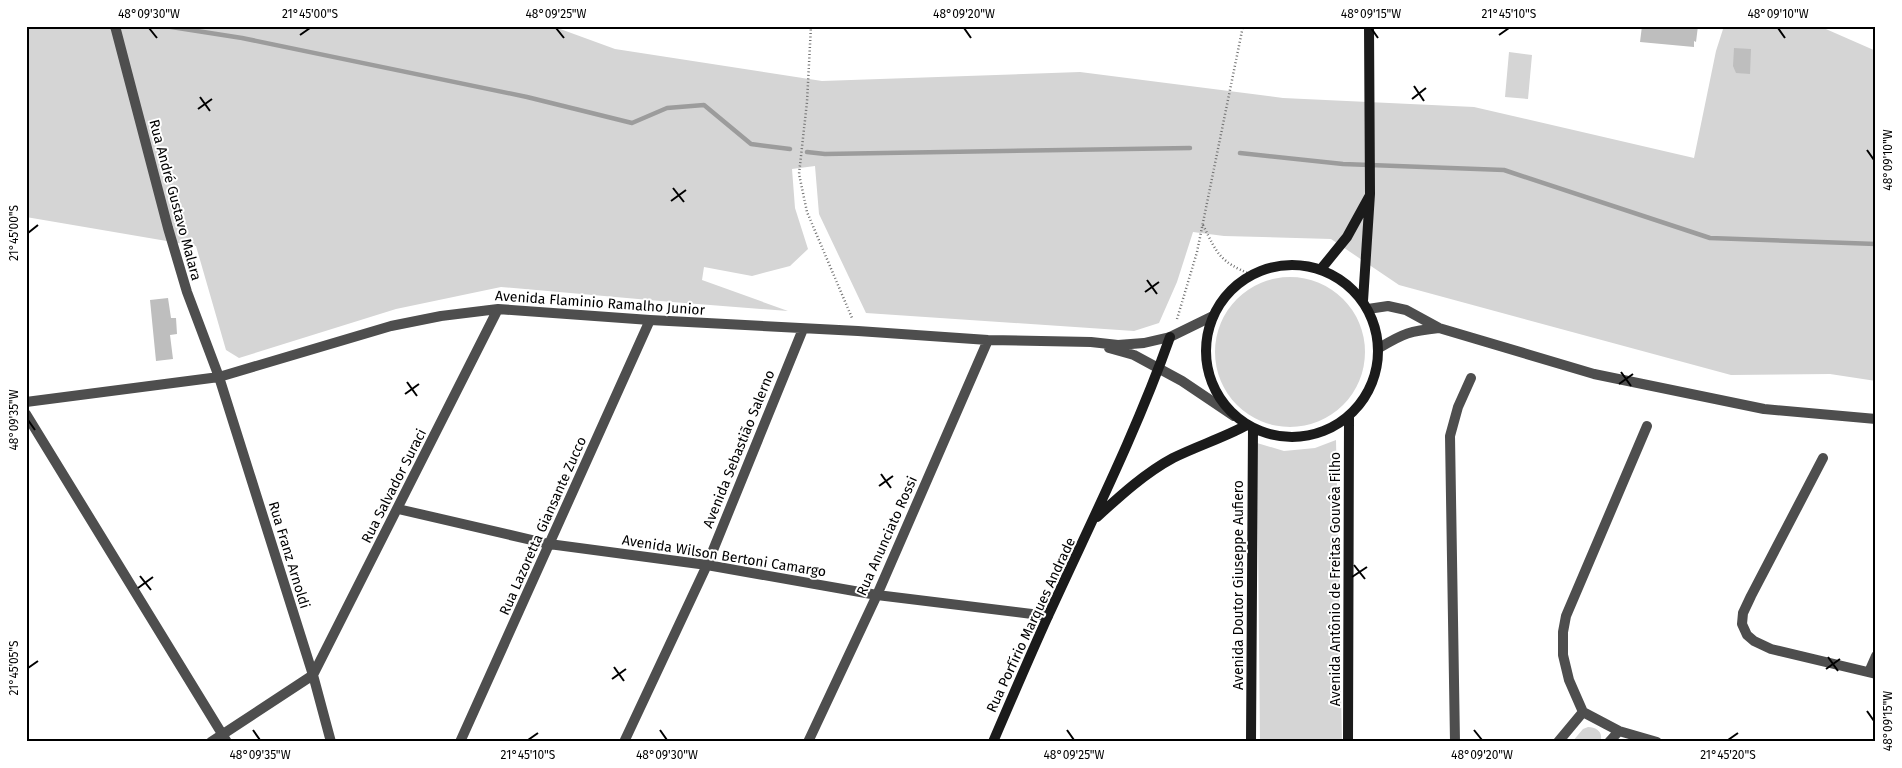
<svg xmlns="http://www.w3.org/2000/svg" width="1902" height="768" viewBox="0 0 1902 768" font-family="'Fira Sans',sans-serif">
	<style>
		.green { fill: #d5d5d5 }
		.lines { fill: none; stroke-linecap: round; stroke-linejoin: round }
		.stream { stroke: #9c9c9c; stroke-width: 4.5 }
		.building { fill: #bebebe }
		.path { stroke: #707070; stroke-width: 2.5; stroke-dasharray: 1 2.5; stroke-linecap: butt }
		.street { stroke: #4e4e4e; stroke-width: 10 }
		.secondary { stroke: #1b1b1b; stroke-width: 10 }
		.ticks { fill: none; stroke: #000; stroke-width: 2 }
		.labels { text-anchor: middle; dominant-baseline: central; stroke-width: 4; stroke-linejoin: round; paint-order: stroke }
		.street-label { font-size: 14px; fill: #000; stroke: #fff }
		.neatline { fill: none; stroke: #000; stroke-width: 2 }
		.ticks-label { font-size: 12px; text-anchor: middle; fill: #000 }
	</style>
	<rect width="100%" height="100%" fill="#fff"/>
	<path class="green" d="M26,26h526l63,23 207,32 258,-9 203,26 191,9 220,51 22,-107 8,-25h95l57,25v330l-46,-7 -99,1 -332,-90 -68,-46 -107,-3 -31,-4 -16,50 -18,41 -25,8 -268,-18 -47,-99 -4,-48 -23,3 3,39 13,41 -18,17 -38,10 -48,-9 -2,13 86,31 -116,-9 -171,-15 -105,22 -157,49 -13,-8 -30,-104 -170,-29z
		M1509,52l23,3 -4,44 -23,-2z
		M1215 352a75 75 0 1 1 150 0a75 75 0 1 1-150 0Z
		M1336,440l6,302h-82l-3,-299 27,8 31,-3z
		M1588,727c9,0 16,6 12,15h-28l11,-13z"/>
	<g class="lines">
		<path class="stream" d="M165,26l77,12 285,59 105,26 35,-15 37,-3 47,39 39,5
			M807,152l18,2 365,-6
			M1240,153l103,11 161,6 206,68 166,6"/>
	</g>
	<path class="building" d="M1642,26h56l-2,16 -2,-1v6l-54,-5z
		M1734,48l17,1 -1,25 -14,-1 -3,-7z
		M168,298l3,20h5l1,16 -7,1 3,24 -17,2 -6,-61z"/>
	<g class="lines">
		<path class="path" d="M811,26l-4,76 -8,72 8,38 45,106
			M1203,225c15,30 16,36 49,50
			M1177,319l20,-67 46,-226"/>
		<path class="street" d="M115,26l53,202 19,64 32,85 94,298 18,67
			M1368,309l20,-3 18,4 33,18 155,46 170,35 112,10
			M1109,348l25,7 48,26 52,35
			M1379,348c25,-15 31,-17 60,-20
			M26,402l193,-25 172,-51 50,-10 57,-7 152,11 208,11 130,9 103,2 27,3 26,-2 26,-6 43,-21
			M26,414l201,328
			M1647,426l-81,190 -3,16v23l6,25 14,32 36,19 38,11
			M1823,458l-72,138 -8,17 -1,11 5,11 7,6 17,8 105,25
			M398,509l151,35 158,21 170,30 171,21
			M1869,672l7,-16
			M211,742l102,-67 185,-366
			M460,742l190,-422
			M624,742l83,-177 96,-236
			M808,742l69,-147 111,-255
			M1455,742l-5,-306 8,-29 13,-29
			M1558,742l25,-30
			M1609,742l10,-11"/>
		<path class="secondary" d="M1206 351a86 86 0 1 1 172 0a86 86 0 1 1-172 0Z
			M1321,269l26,-32 22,-40
			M1363,301l7,-107 -1,-168
			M1097,517c23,-21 48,-44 76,-59 24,-12 50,-20 74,-33
			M993,742c18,-42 36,-84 55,-126 42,-92 88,-183 122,-279
			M1251,742l2,-314
			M1348,742l1,-326"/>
	</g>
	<path class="ticks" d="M149,28l8,10M556,28l8,10M964,28l7,10M1371,28l7,10M1778,28l7,10M300,35l10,-7M1499,35l10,-7M1414,86l10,15M200,97l10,14M1412,99l14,-11M198,109l14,-10M1867,150l7,10M673,188l11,14M671,201l15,-11M28,233l10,-8M1147,280l10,14M1145,292l14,-10M1621,372l10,14M407,382l10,14M1619,384l14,-10M405,394l14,-10M28,420l7,10M881,474l10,14M879,486l14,-10M1354,565l11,14M140,576l11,14M1352,577l15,-10M138,588l15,-11M1828,657l10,14M614,667l10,14M28,668l10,-7M1826,669l14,-10M612,679l14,-10M1867,711l7,10M253,730l7,10M660,730l7,10M1067,730l7,10M1474,730l8,10M528,740l10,-7M1728,740l10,-7"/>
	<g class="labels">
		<g class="street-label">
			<text transform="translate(175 200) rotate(75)">Rua André Gustavo Malara</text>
			<text transform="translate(600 303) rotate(4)">Avenida Flaminio Ramalho Junior</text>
			<text transform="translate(739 449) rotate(-68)">Avenida Sebastião Salerno</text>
			<text transform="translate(394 486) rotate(-63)">Rua Salvador Suraci</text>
			<text transform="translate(543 526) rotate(-66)">Rua Lazoretta Giansante Zucco</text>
			<text transform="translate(887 536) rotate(-66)">Rua Anunciato Rossi</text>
			<text transform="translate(289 555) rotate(73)">Rua Franz Arnoldi</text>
			<text transform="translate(724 556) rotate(9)">Avenida Wilson Bertoni Camargo</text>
			<text transform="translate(1335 579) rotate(-90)">Avenida Antônio de Freitas Gouvêa Filho</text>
			<text transform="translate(1238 585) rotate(-90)">Avenida Doutor Giuseppe Aufiero</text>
			<text transform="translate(1031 625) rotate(-65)">Rua Porfírio Marques Andrade</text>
		</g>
	</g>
	<rect width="1902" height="768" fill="none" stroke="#ffffff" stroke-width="55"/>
	<rect x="28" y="28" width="1846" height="712" class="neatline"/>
	<g class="ticks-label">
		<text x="149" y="18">48°09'30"W</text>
		<text x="310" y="18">21°45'00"S</text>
		<text x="556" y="18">48°09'25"W</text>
		<text x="964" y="18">48°09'20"W</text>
		<text x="1371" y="18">48°09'15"W</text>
		<text x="1509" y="18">21°45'10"S</text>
		<text x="1778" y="18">48°09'10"W</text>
		<text transform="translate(1888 160) rotate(-90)" y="4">48°09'10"W</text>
		<text transform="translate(14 233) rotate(-90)" y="4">21°45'00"S</text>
		<text transform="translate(14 420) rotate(-90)" y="4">48°09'35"W</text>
		<text transform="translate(14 668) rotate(-90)" y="4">21°45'05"S</text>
		<text transform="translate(1888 721) rotate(-90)" y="4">48°09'15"W</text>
		<text x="260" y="759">48°09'35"W</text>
		<text x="528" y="759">21°45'10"S</text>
		<text x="667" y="759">48°09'30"W</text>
		<text x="1074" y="759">48°09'25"W</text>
		<text x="1482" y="759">48°09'20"W</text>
		<text x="1728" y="759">21°45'20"S</text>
	</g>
</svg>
